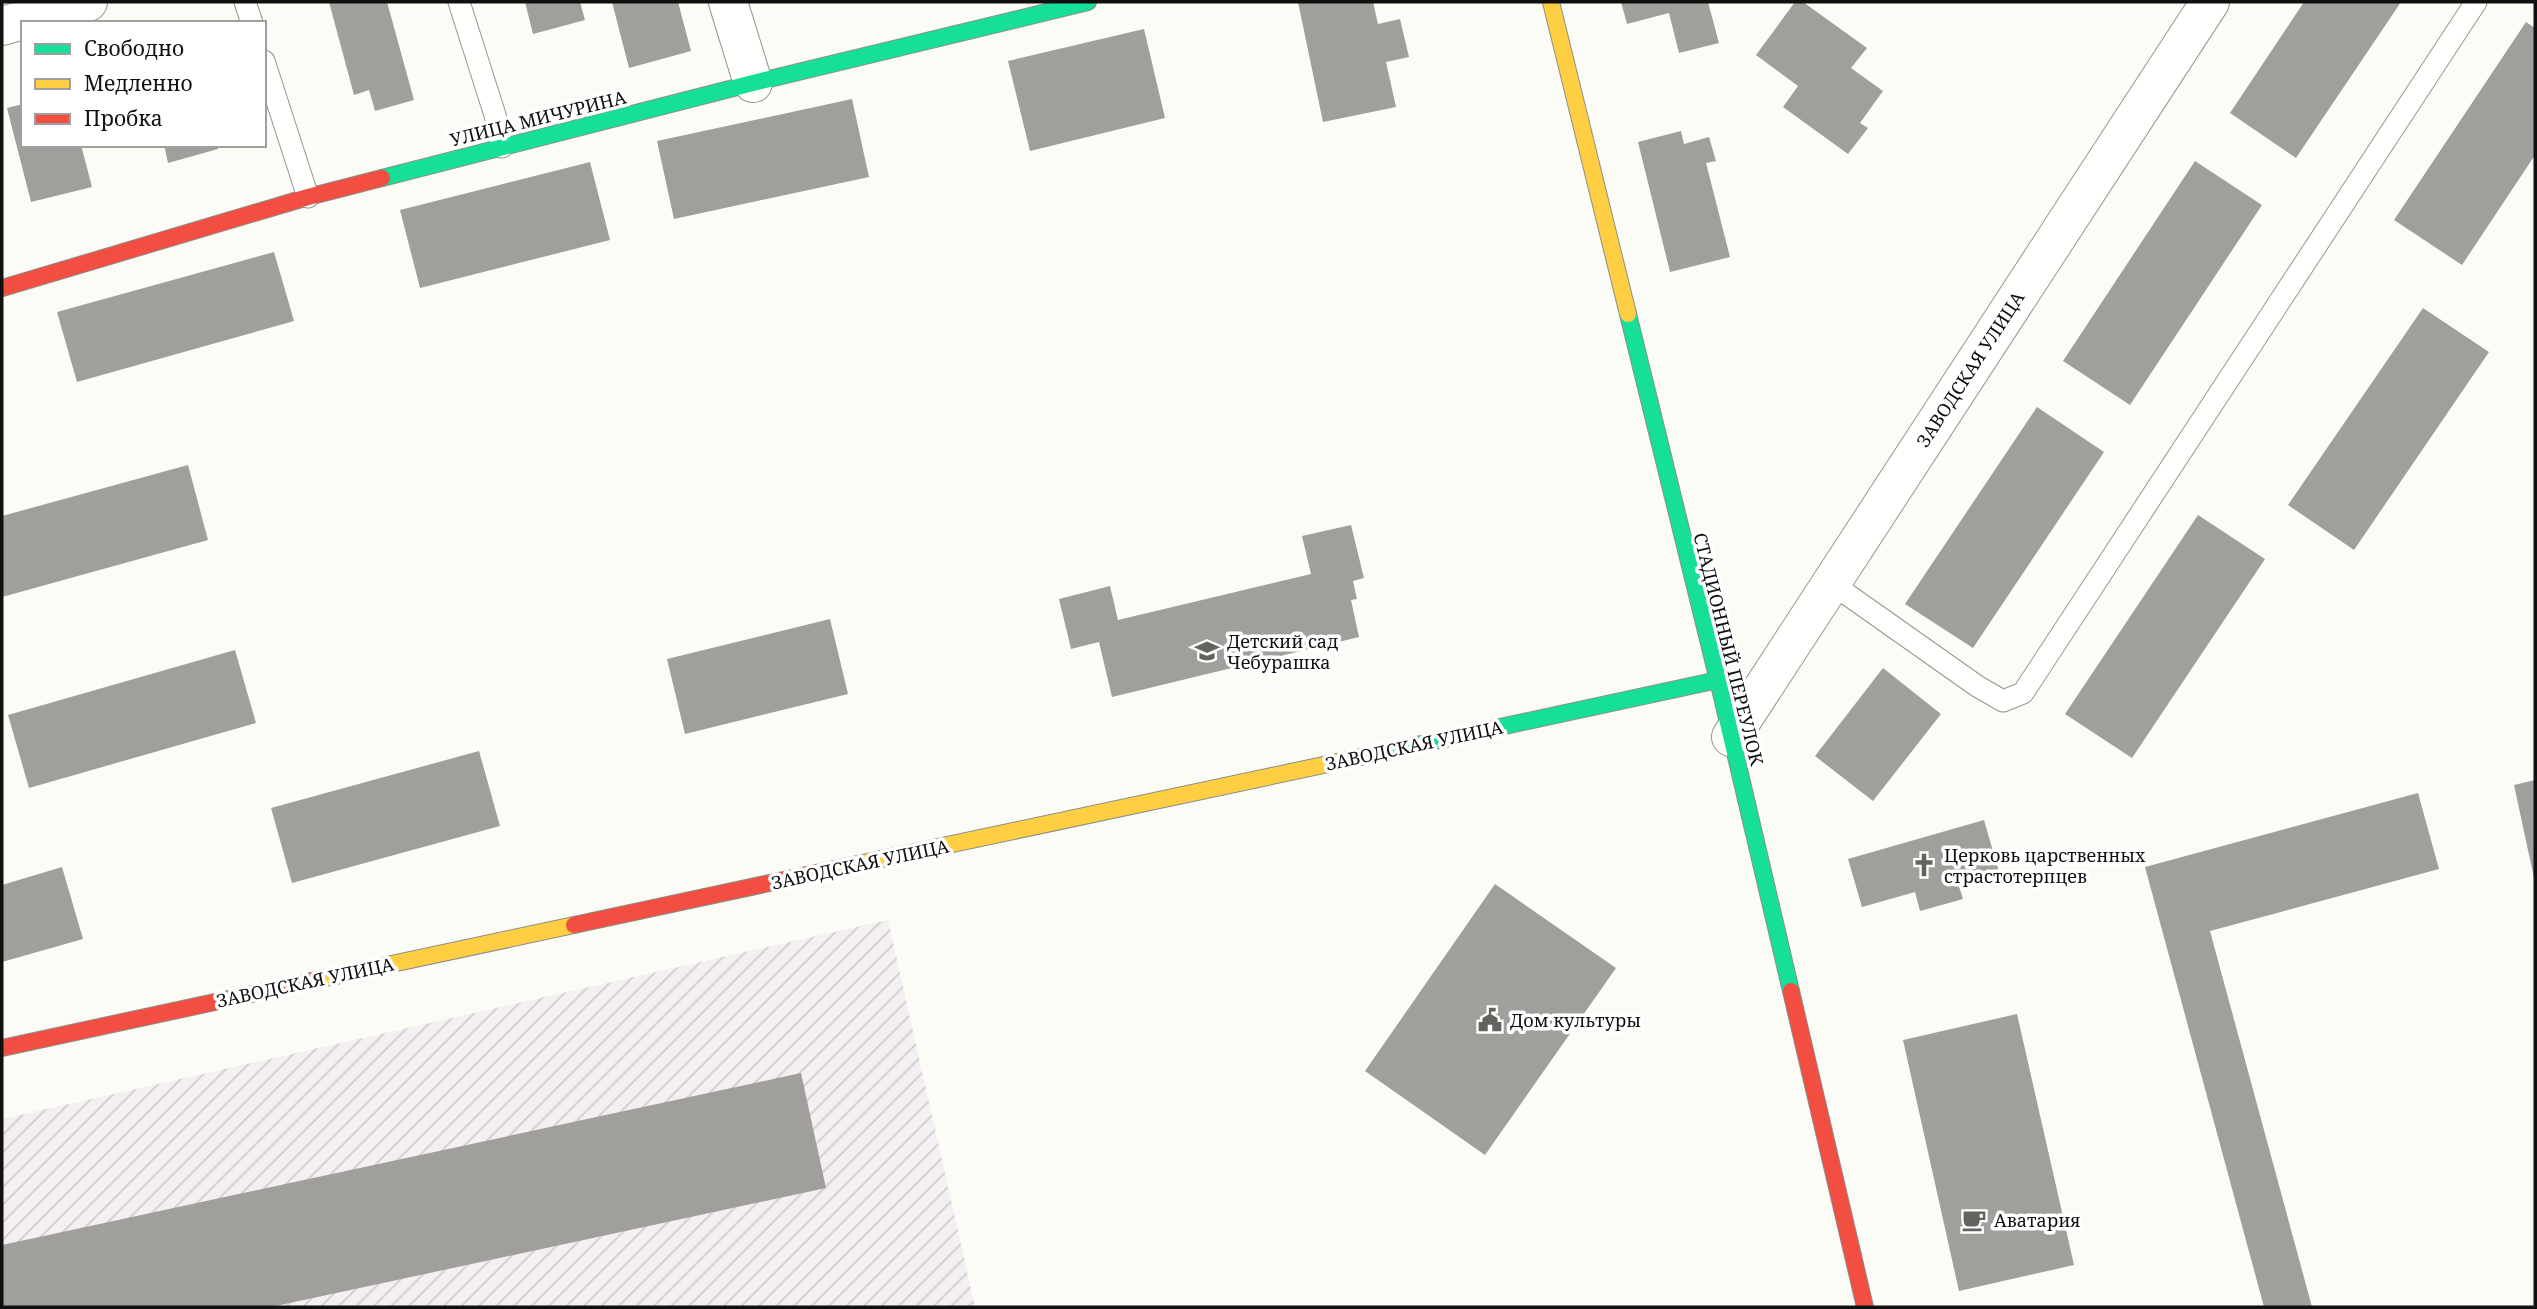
<svg xmlns="http://www.w3.org/2000/svg" width="2537" height="1309" viewBox="0 0 2537 1309" font-family="'Noto Serif',serif">
	<style>
		.industrial { fill: url(#industrial-furrows) }
		.building { fill: #a09f9b }
		.lines { fill: none; stroke-linecap: round; stroke-linejoin: round }
		.lane-casing { stroke: #969694; stroke-width: 23 }
		.street-casing { stroke: #969694; stroke-width: 40 }
		.fast-casing { stroke: #8d8d8a; stroke-width: 18 }
		.slow-casing { stroke: #8d8d8a; stroke-width: 18 }
		.jam-casing { stroke: #8d8d8a; stroke-width: 18 }
		.lane { stroke: #fffffe; stroke-width: 21 }
		.street { stroke: #fffffe; stroke-width: 38 }
		.fast { stroke: #16e098; stroke-width: 16 }
		.slow { stroke: #ffcf43; stroke-width: 16 }
		.jam { stroke: #f24e42; stroke-width: 16 }
		.labels { text-anchor: middle; dominant-baseline: central; stroke-width: 7; stroke-linejoin: round; paint-order: stroke }
		.street-label { font-size: 18px; fill: #101010; stroke: #fff }
		.poi-label { font-size: 18px; fill: #101010; stroke: #fff; text-anchor: start }
	</style>
	<defs>
		<pattern id="industrial-furrows" width="10" height="10" patternUnits="userSpaceOnUse" patternTransform="scale(1.75)"><rect width="10" height="10" fill="#f4eff1"/><path d="M-1 1l2-2M0 10L10 0M9 11l2-2" fill="none" stroke="#d0ccce"/></pattern>
	</defs>
	<rect width="100%" height="100%" fill="#fcfcf6"/>
	<path class="industrial" d="M888,920l87,387h-973v-188z"/>
	<path class="building" d="M329,2h58l27,98 -39,11 -6,-21 -15,5z
		M525,2h55l5,18 -52,14z
		M612,2h66l13,49 -62,17z
		M1298,2h75l5,22 22,-5 9,38 -23,5 10,45 -73,15z
		M1621,2h87l11,41 -40,10 -10,-40 -42,11z
		M1795,2h8l64,46 -16,20 32,23 -23,32 8,5 -20,26 -65,-47 15,-21 -42,-31z
		M2304,2h97l-105,156 -66,-45z
		M2526,22l9,6v127l-73,110 -68,-45z
		M1144,29l21,89 -135,33 -22,-90z
		M852,99l17,78 -195,42 -17,-78z
		M23,104v41h58l11,42 -61,15 -24,-94z
		M1681,131l3,13 25,-7 7,24 -10,2 24,94 -60,15 -32,-130z
		M164,145h53l1,4 -50,14z
		M2195,161l67,44 -132,200 -67,-44z
		M590,162l20,78 -190,48 -20,-78z
		M274,252l20,69 -217,61 -20,-70z
		M2423,308l66,44 -135,198 -66,-45z
		M2037,407l67,45 -131,196 -68,-44z
		M188,465l20,75 -206,57v-81z
		M2198,515l67,44 -133,199 -67,-44z
		M1351,525l13,53 -11,3 4,18 -6,1 8,37 -247,60 -13,-55 -28,7 -12,-50 51,-13 8,34 193,-46 -9,-38z
		M830,619l18,75 -163,40 -18,-75z
		M235,650l21,73 -227,65 -21,-73z
		M1883,668l58,46 -68,87 -58,-45z
		M479,751l21,75 -208,57 -21,-75z
		M2535,780v98h-1l-20,-93z
		M2418,793l21,76 -229,62 102,376h-48l-119,-440z
		M1984,820l15,52 -41,11 5,16 -43,12 -5,-19 -53,15 -14,-48z
		M62,867l21,72 -81,23v-77z
		M1495,884l121,84 -131,187 -120,-84z
		M2017,1014l57,251 -115,26 -56,-251z
		M801,1073l25,115 -555,119h-269v-62z"/>
	<g class="lines">
		<g class="lane-casing">
			<path id="lane" d="M245,2l7,21
				M459,2l36,113 7,32
				M264,61l44,136
				M1831,583l146,103 26,15 20,-8 453,-691"/>
		</g>
		<g class="street-casing">
			<path id="street" d="M728,2l25,81
				M2,26l86,-24
				M1731,737l479,-735"/>
		</g>
		<g class="fast-casing">
			<path id="fast" d="M382,178l371,-95 335,-81
				M1628,314l90,366 73,311
				M1347,760l371,-80"/>
		</g>
		<g class="slow-casing">
			<path id="slow" d="M1551,2l77,312
				M830,870l517,-110
				M312,981l262,-56"/>
		</g>
		<g class="jam-casing">
			<path id="jam" d="M2,288l306,-91 74,-19
				M574,925l256,-55
				M1791,991l74,316
				M2,1048l310,-67"/>
		</g>
		<use href="#lane" class="lane"/>
		<use href="#street" class="street"/>
		<use href="#fast" class="fast"/>
		<use href="#slow" class="slow"/>
		<use href="#jam" class="jam"/>
	</g>
	<defs>
		<g id="school-bare" transform="scale(1.89)"><path d="M0-5L7-2L0 1L-7-2ZM-4 1L0 2.5L4 1V4Q0 6-4 4Z" fill="#636360" stroke="#fff" stroke-width="2.5" paint-order="stroke"/></g>
		<g id="church-bare" transform="scale(1.89)"><path d="M-1.2-6h2.4v3.5h3.3v2.4h-3.3V6h-2.4V-.1h-3.3v-2.4h3.3Z" fill="#636360" stroke="#fff" stroke-width="2.5" paint-order="stroke"/></g>
		<g id="civic-bare" transform="scale(1.89)"><path d="M-.6-6.5H3V-4.5H.6V-3L4-1V1h2V6H-6V1h2V-1L-.6-3ZM-1.2 2.5V6h2.4V2.5Z" fill="#636360" stroke="#fff" stroke-width="2.5" paint-order="stroke"/></g>
		<g id="cafe-bare" transform="scale(1.89)"><path d="M-5.5-4.5H6V0H3Q3 3.5 0 3.5H-2.5Q-5.5 3.5-5.5 0ZM3-3.2v2h1.7v-2ZM-6 4.5H4V6H-6Z" fill="#636360" stroke="#fff" stroke-width="2.5" paint-order="stroke"/></g>
	</defs>
	<g fill-rule="evenodd">
		<use href="#school-bare" x="1207" y="651"/>
		<use href="#church-bare" x="1924" y="865"/>
		<use href="#civic-bare" x="1490" y="1020"/>
		<use href="#cafe-bare" x="1974" y="1220"/>
	</g>
	<g class="labels">
		<g class="street-label">
			<text transform="translate(538 118) rotate(-14)">УЛИЦА МИЧУРИНА</text>
			<text transform="translate(1970 369) rotate(-57)">ЗАВОДСКАЯ УЛИЦА</text>
			<text transform="translate(1729 649) rotate(76)">СТАДИОННЫЙ ПЕРЕУЛОК</text>
			<text transform="translate(1414 745) rotate(-12)">ЗАВОДСКАЯ УЛИЦА</text>
			<text transform="translate(860 864) rotate(-12)">ЗАВОДСКАЯ УЛИЦА</text>
			<text transform="translate(305 982) rotate(-12)">ЗАВОДСКАЯ УЛИЦА</text>
		</g>
		<g class="poi-label">
			<text x="1227" y="641">Детский сад<tspan x="1227" dy="21">Чебурашка</tspan></text>
			<text x="1944" y="855">Церковь царственных<tspan x="1944" dy="21">страстотерпцев</tspan></text>
			<text x="1510" y="1020">Дом культуры</text>
			<text x="1994" y="1220">Аватария</text>
		</g>
	</g>
	<rect width="2537" height="1309" fill="none" stroke="#101010" stroke-width="7"/>
	<rect x="21" y="21" width="245" height="126" fill="#ffffff" stroke="#9f9f9f" stroke-width="2"/>
	<rect x="35" y="44" width="35" height="10" fill="#16e098" stroke="#9f9f9f" stroke-width="2"/>
	<text x="84" y="56" font-size="21" fill="#101010">Свободно</text>
	<rect x="35" y="79" width="35" height="10" fill="#ffcf43" stroke="#9f9f9f" stroke-width="2"/>
	<text x="84" y="91" font-size="21" fill="#101010">Медленно</text>
	<rect x="35" y="114" width="35" height="10" fill="#f24e42" stroke="#9f9f9f" stroke-width="2"/>
	<text x="84" y="126" font-size="21" fill="#101010">Пробка</text>
</svg>
